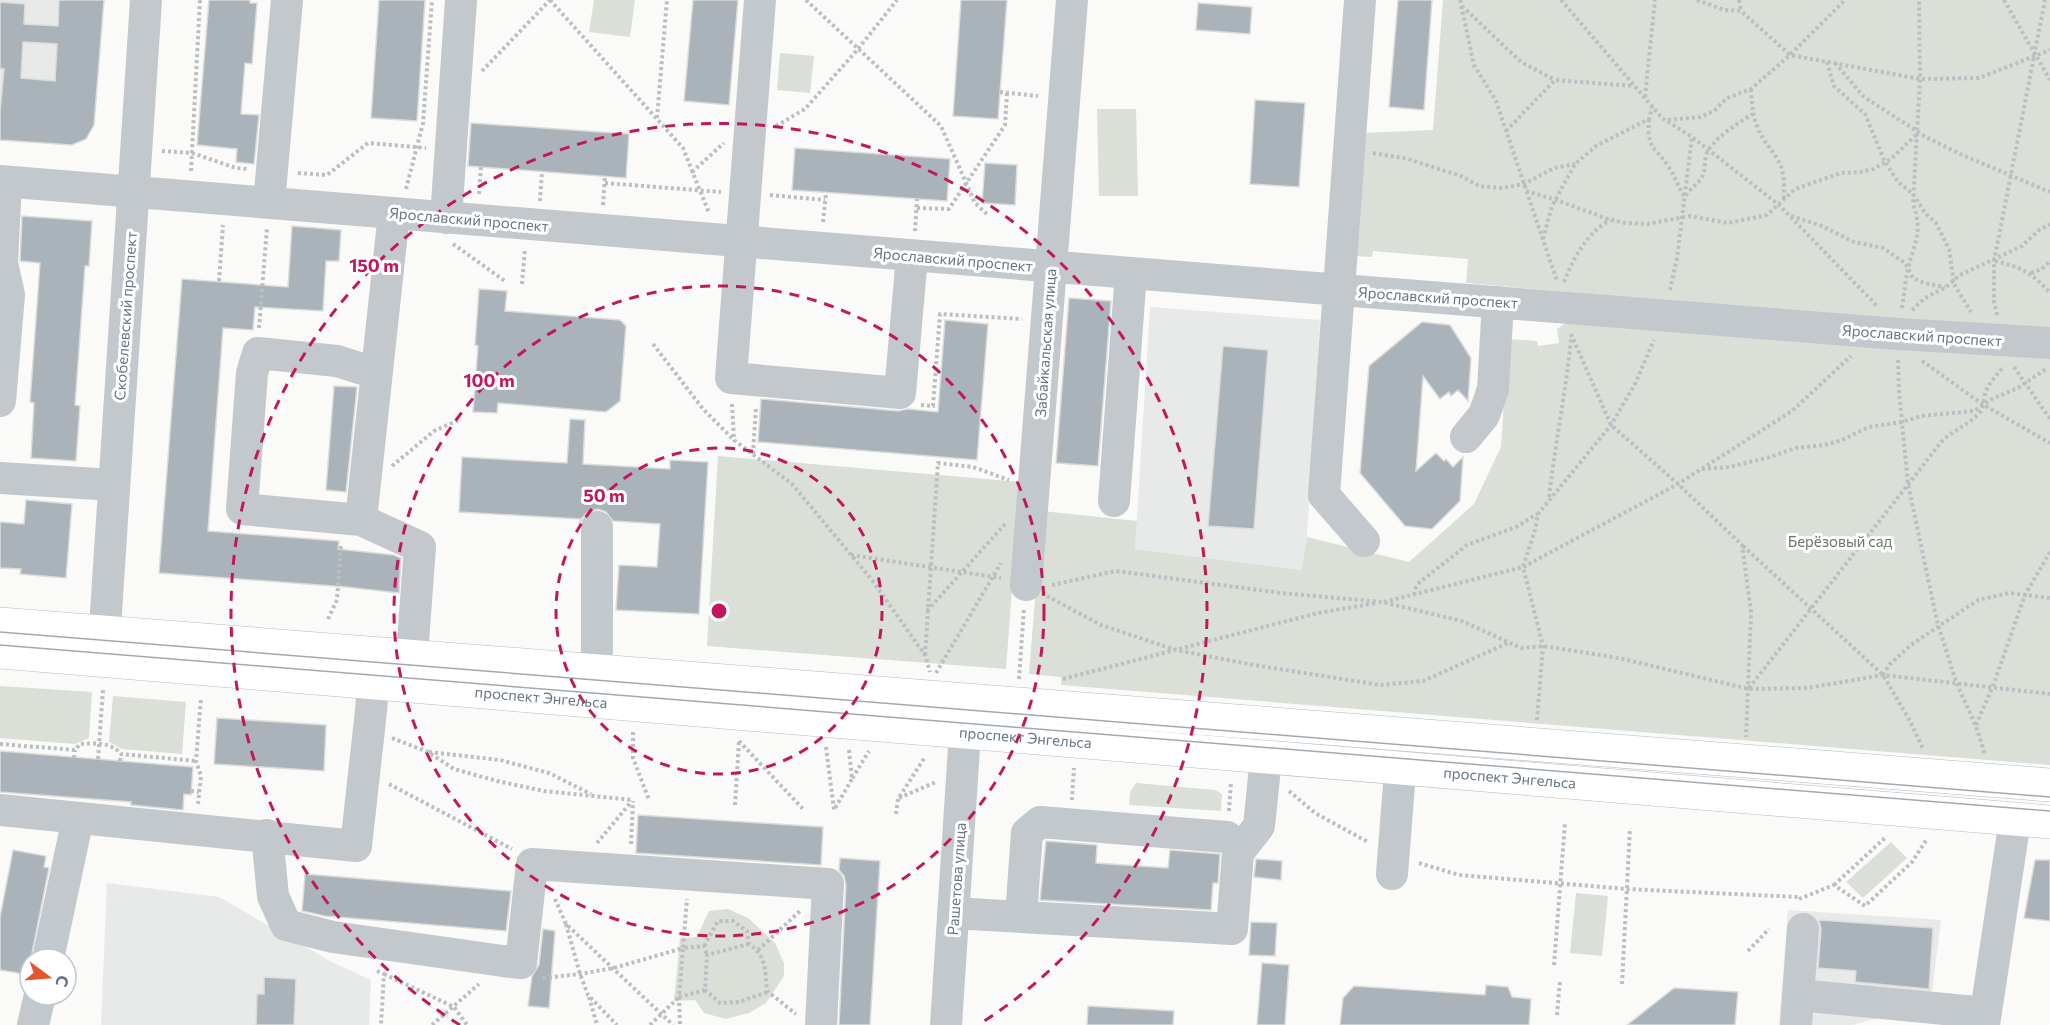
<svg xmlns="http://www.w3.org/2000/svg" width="2050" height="1025" viewBox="0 0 2050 1025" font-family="Commissioner,sans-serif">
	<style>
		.built { fill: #e8e9e9 }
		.green { fill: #dadfd7 }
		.building { fill: #aab3b9; stroke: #dcdcda; stroke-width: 1.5; fill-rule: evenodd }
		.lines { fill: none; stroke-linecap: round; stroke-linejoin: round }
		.major-casing { stroke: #b5babe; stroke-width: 34 }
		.path { stroke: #bbbfc2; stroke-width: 4; stroke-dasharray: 3 3; stroke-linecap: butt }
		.minor { stroke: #c3c8cc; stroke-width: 32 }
		.major { stroke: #fff; stroke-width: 33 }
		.tram { stroke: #a2aab0; stroke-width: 1.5 }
		.ring { fill: none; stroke: #c2185b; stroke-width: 3; stroke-dasharray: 10 8 }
		.labels { text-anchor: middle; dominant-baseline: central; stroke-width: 6; stroke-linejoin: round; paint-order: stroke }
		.street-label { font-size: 15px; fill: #657683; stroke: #fff }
		.park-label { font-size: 15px; fill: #687a64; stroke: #fff }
		.centre { fill: #c2185b; stroke: #fff; stroke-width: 3 }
		.ring-label { font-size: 18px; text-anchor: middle; font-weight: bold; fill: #c2185b; stroke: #fff; stroke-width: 6; stroke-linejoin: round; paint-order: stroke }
	</style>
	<rect width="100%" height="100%" fill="#fafaf8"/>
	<path class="built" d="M0,0h103l-9,125 -8,14 -14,6 -72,-5z
		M1150,307l170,13 -13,217 -4,33 -168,-21z
		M107,883l112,14 113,65 39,18 -2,45h-268z
		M1788,910l153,10 -12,97 -45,-1 -30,9h-75z"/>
	<path class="green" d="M594,0h41l-5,37 -41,-5z
		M1443,0h607v335l-584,-52 2,-24 -95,-8 -1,6 -18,-1 9,-123 70,-3z
		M780,53l34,3 -4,37 -33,-3z
		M1097,109h39l2,87h-39z
		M1576,316l474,36v413l-989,-80v-8l-32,-3 13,-163 95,10 -2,28 167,21 5,-33 102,25 65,-58 27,-57 7,-108 29,2 1,5 21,-3 -2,-14z
		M718,456l302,26 -14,187 -299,-23z
		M0,686l92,6 -3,46 -14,6 -75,-6z
		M113,696l73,6 -4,52 -60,-5 -13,-7z
		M1136,783l79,7 7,4 -1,17 -92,-6 1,-13z
		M1891,842l16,16 -44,40 -17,-16z
		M1576,893l32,3 -6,60 -32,-3z
		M728,909l20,9 27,25 9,20v13l-18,27 -17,10 -23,6 -22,-6 -9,-13 -21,1 6,-63 17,-1 12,-26z"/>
	<path class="building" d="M59,0h45l-10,125 -8,14 -14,6 -72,-5v-29l4,-42h-4v-67l25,2 -1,20 34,2zM23,42l34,2 -2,37 -34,-3z
		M209,0h41v3h7l-5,61 -7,-1 -4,51 18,1 -5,49 -18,-2 1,-13 -40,-4z
		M379,0h46l-8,121 -46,-3z
		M693,0h45l-9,105 -45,-4z
		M961,0h46l-9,119 -45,-3z
		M1398,0h34l-8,110 -35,-3z
		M1198,3l54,4 -2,27 -54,-4z
		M1255,100l50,3 -6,84 -49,-3z
		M471,123l158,11 -3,44 -158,-12z
		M795,148l155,11 -3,42 -155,-11z
		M985,163l32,2 -2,40 -33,-2z
		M22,216l70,5 -3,45h-4l-10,139 5,1 -4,55 -45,-3 3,-55 -4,-1 10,-139 -20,-2z
		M292,226l49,4 -2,31h-13l-3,50 -68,-4 -2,23 -30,-2 -15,203 131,10 -1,8 56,6 7,3 -2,35 -53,-6 -187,-14 23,-294 106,8z
		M479,289l28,2 -2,20 115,9 6,6 -6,75 -14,11 -108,-9 -1,10 -24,-1 5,-66 -3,-1z
		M1069,298l42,3 -13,165 -42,-3z
		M945,320l43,4 -11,136 -219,-18 3,-43 137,12 10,-2 30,3z
		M1422,322l28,3 21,33 -3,43 -10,-11 -7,6 -2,-4 -9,7 -17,-23 -7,95 20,-18 8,8 2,-2 7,8 10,-10 -3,44 -28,28 -27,-3 -45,-53 9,-107z
		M1223,346l45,4 -14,179 -46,-3z
		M334,386l23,1 -11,105 -20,-2z
		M570,419l15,1 -2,44 87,5v-9l38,2 -9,152 -83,-4 3,-45 38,2 3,-43 -47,-3 -7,-9 -8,-3 -10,3 -6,6 -3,7 1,-6 -121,-7 3,-55 105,6z
		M26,500l46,4 -6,74 -46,-4 1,-5 -21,-1v-46l24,2z
		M217,718l109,7 -2,46 -110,-7z
		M0,751l193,16 -2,28 -7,-1 -1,16 -52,-5v-3l-131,-10z
		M638,815l185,12 -2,38 -185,-12z
		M1046,841l51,4 -1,18 72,5 2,-18 50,4 -2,29h-5l-2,27 -171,-10z
		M13,850l33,6 -2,11 5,1 -19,95h-4l-2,11 -24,-4v-53z
		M840,858l40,3 -10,164h-31l7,-140 -2,-9 -5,-6z
		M1256,859l26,2 -1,19 -27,-3z
		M2035,860h15v61l-26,-3z
		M305,874l206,17 -5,40 -181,-15 -23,-5z
		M1819,920l114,8 -4,61 -74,-7 1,-11 -38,-3 3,-38z
		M1251,922l26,1 -2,33 -26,-1z
		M543,929l12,2 -6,77 -21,-2 4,-30 7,-11z
		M1262,963l27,2 -4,60h-28z
		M264,977l32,2 -2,46h-38l1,-31h7z
		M1486,985l22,2 4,10 19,2 -2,26h-189l3,-27 11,-12 131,9z
		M1674,988l64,4 -3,33h-108z
		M1088,1006l86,5 -1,14h-86z"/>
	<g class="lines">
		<g class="major-casing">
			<g id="major">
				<path d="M0,624l2050,161"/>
				<path id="s1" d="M0,652l2050,170"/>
			</g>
		</g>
		<path class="path" d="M550,0l133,148 26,65
			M806,0l135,126 34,77 14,13
			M1460,0l14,65 22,36 61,180
			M1561,0l101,118 30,19 87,68 99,102
			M1697,0l27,10 17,1 49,44 130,24 59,-1 71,-28
			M1739,0l2,11
			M2004,0l46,80
			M1462,6l59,56 34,18
			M1827,62l7,24 31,28 19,46 14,22 15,12 12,19 11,10 13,26 5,35 17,28
			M1835,63l29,34 62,40 34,17 90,38
			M482,71l68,-71
			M1751,89c1,13 1,25 6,37 6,16 16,24 22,36 6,11 5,26 5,38
			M1000,92l38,4
			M1645,97l10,-97
			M657,118l10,-118
			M1649,119c-2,31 5,26 19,47 7,10 10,21 17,31 4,-7 11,-12 16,-18 5,-8 3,-16 5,-24 5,-15 33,-33 47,-41
			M1668,120l32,-3 14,-6 13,-13 24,-9 39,-34 55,-55
			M776,126l29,-17 53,-60 39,-49
			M1506,131l49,-51 79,6
			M162,151l30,2 44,15 12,1
			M1373,153l35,6 53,17 18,10 23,2 22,-4 30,-16 21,-4
			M191,171l9,-171
			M692,172l32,-29
			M298,173l29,2 41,-32 58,5
			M605,183l116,9
			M406,189l17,-66 9,-123
			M1526,191l30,9 52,19 17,4 22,1 43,-8 38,7 39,-8 28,-26 46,-16 19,-1 13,-3 18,-10 25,-24
			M479,194l2,-27
			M770,195l55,5
			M540,201l2,-29
			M603,205l2,-29
			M917,208l32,1 56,-84 2,-32
			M1791,216l31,10 32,16 29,6 22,15 8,15 11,5 21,4
			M823,222l3,-29
			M915,231l2,-32
			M1543,239l9,-33 23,-42 21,-18 53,-27 3,-12
			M453,244l53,38
			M1995,261c28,7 36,11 55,32
			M2031,273l11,-4 8,-8
			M219,281l4,-56
			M1564,282c10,-25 22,-48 46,-62
			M522,284l3,-35
			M1670,290l7,-32 15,-121
			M1902,308c2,-13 3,-26 6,-38 5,-27 16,-36 5,-66l7,-125 -1,-79
			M1912,310l13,-12 21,-11 14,-12 62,-29 17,-16 11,-6
			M1997,315l-3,-14v-40l51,-261
			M259,328l8,-100
			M1571,334l40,91 67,59 64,61 9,67 -5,125
			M653,344l50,65 30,30
			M1898,360l1,31 9,93 29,137 19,61 20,44 9,29
			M1922,361l60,43 68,39
			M2014,367l36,52
			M732,404l2,36 58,44 80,96 53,75 5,17
			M921,405l12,1 7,-92 82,5
			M753,454l3,-47
			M392,466l42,-35 27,-12
			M1702,469l27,-2 41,-10 26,-9 29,-3 17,-5 27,-13 33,-5 19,-6 53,-5 18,-12 26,-11 28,-19
			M1549,497c6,-53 17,-105 22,-158
			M1743,546l140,129 27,46 13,28
			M851,555l150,23
			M1052,585l64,-14 165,22 101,9 80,19 59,27 22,-2 76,12 130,31 58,-1 76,-13 167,19
			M1414,595l2,-8 4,-5 47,-37 49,-18 21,-13
			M1047,596l54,29 75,25 78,15 126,20 43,-4 85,-38
			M1384,602l139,-35 12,-37 3,-16 73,-89 24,-41 19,-44
			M927,611l78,-87
			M328,619l9,-19 4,-57
			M925,655l13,-192 35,4 36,13
			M936,673l65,-110
			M1883,675l6,-10 22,-20 67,-45 31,-7 41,5
			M1019,679l5,-71
			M1063,679l255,-66 59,-10
			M1749,688l193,-247c12,-11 28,-17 38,-29 5,-7 3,-15 7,-23 4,-9 11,-15 17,-23
			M1537,720l6,-74 -20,-79 155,-83 114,-73 59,-55
			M1976,725l17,-39 32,-91 25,-43
			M633,732v26l16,42
			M392,738l36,14 26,17 43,12 47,10 89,9
			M739,741l64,68
			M0,744l75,6 5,-6c15,-1 31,-2 41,10l75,7
			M826,747l8,63 18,-31
			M849,750l3,29 17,-28
			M429,752l71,8 49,13 42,21
			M74,758l1,-8
			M98,759l5,-69
			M120,761l1,-7
			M389,784l123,65
			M191,791l8,1
			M1289,791l26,22 53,29
			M899,798l37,-16
			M1072,800l2,-32
			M198,804l3,-28 -5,-15 5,-63
			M735,805l4,-64
			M1229,811l2,-29
			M896,814l2,-15 27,-42
			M597,843l35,-42
			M631,844l2,-43
			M1419,863l40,12 167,14 173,8
			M1834,885l53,-49
			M555,899l11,25 107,101
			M1799,899l35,-14 31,21 47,-44 15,-23
			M566,924l14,50 8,21 29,30
			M749,944l-42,11 -2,35 15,13 19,-1 28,-10
			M704,946l14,-25h15l14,10 2,13c18,12 16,28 18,47l29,23
			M758,950l43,-40
			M1748,951l21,-22
			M1554,965l11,-142
			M377,971l7,3 -3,51
			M384,974l70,33 13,18
			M543,978l37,-4 34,-6 69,-20 4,-49
			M1622,984l8,-156
			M705,990l-26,7 4,-49 21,-2 3,9
			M589,997l8,28
			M679,997l1,28
			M1557,1015l3,-35
			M432,1025l47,-41
			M650,1025l29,-28"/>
		<path class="minor" d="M760,0l-29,378 169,15 12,-137
			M1360,0l-36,495 40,46
			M0,181l1316,107 582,46 152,9
			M269,203l18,-203
			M446,218l15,-218
			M0,263h2l4,-81
			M375,373l-38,-12 -79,-8 -6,20 -10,136 119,11 59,27 -10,135
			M0,401l9,-106 -7,-32
			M1466,437l18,-22 9,-26 5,-87
			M0,478l114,7
			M1114,501l17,-228
			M361,520l33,-307
			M1026,585l46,-585
			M103,658l43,-658
			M594,697l3,-47v-123
			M0,810l356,36 15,-135 4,-54
			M267,835l6,61 13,29 47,12 170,24 18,2 11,-99 296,20 -7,141
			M1392,874l11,-140
			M953,913l279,16 6,-76 21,-27 7,-68
			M1021,916l6,-83 13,-11 187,15
			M48,959l30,-141
			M1798,995l188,18
			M33,1025l7,-30
			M946,1025l19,-293
			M1796,1025l7,-96
			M1984,1025l31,-205"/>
		<use href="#major" class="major"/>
		<path class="tram" d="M0,632l2050,165
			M0,645l2050,166"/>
	</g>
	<g class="ring">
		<circle cx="719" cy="611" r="163"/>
		<circle cx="719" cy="611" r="325"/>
		<path d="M460 1025A488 488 0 1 1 978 1025"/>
	</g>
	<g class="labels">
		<g class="street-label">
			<text transform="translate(469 219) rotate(5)">Ярославский проспект</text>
			<text transform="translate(953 259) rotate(5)">Ярославский проспект</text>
			<text transform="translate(1438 297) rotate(4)">Ярославский проспект</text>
			<text transform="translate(125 316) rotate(-86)">Скобелевский проспект</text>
			<text transform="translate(1922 335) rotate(4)">Ярославский проспект</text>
			<text transform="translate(1045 343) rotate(-86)">Забайкальская улица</text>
			<text stroke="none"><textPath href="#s1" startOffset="543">проспект Энгельса</textPath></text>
			<text stroke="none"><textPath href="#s1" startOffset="1029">проспект Энгельса</textPath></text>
			<text stroke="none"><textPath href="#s1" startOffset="1515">проспект Энгельса</textPath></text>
			<text transform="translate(956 879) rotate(-86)">Рашетова улица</text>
		</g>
		<g class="park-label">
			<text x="1840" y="541">Берёзовый сад</text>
		</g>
	</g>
	<circle cx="719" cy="611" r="9" class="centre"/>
	<g class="ring-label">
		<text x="374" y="272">150 m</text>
		<text x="489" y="387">100 m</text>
		<text x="604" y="502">50 m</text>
	</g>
	<g transform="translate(48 977) rotate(106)"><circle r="28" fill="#ffffff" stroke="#c1c8cd" stroke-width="1.5"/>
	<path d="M0-4.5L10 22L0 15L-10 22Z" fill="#e4572e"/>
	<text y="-9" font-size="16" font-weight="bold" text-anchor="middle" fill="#657683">С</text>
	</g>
</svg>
